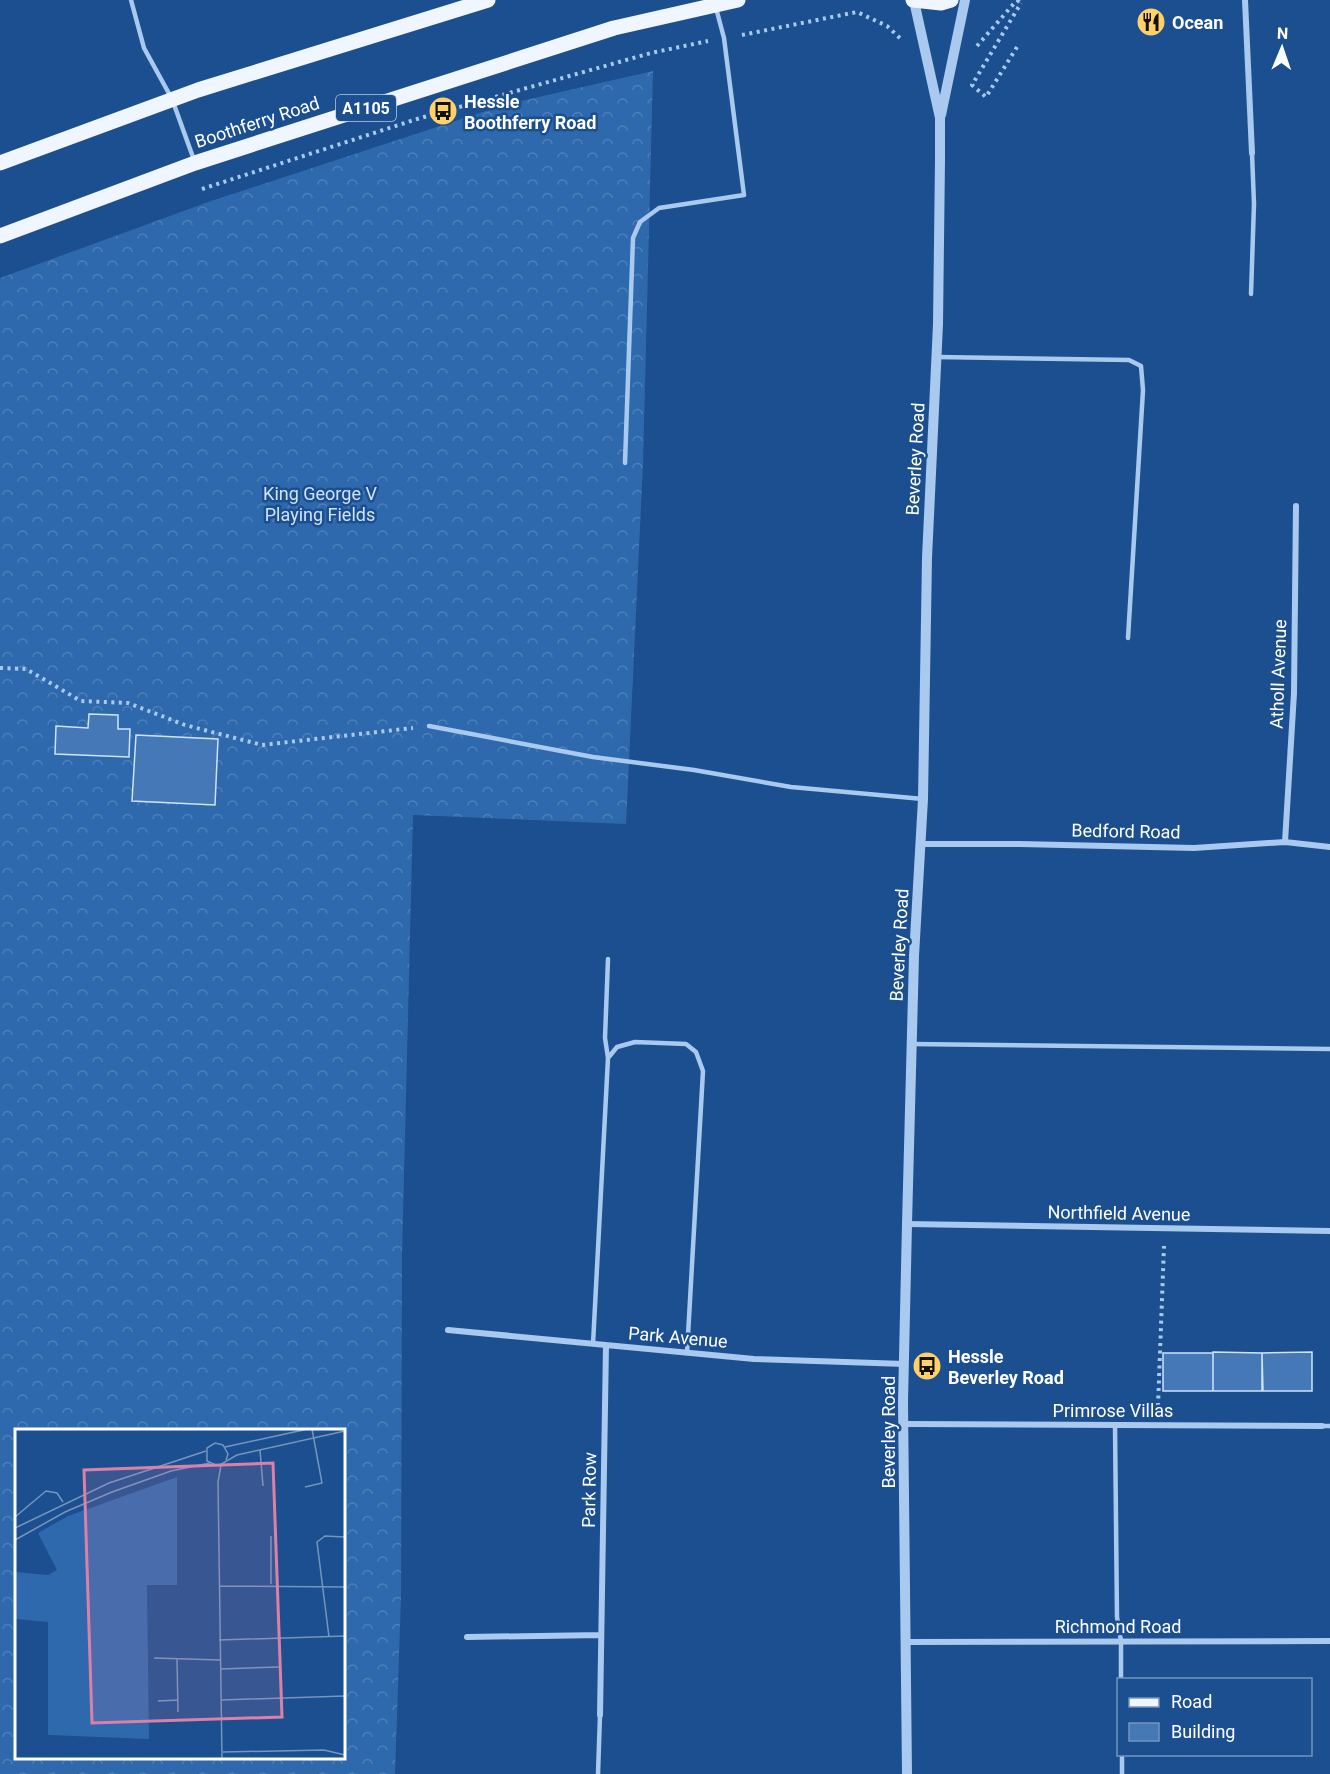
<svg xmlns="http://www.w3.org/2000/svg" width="1330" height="1774" viewBox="0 0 1330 1774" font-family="Roboto,sans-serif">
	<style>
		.forest { fill: url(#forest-crowns); fill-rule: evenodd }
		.building { fill: #4478b7; stroke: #cfe3fa; stroke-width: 1.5 }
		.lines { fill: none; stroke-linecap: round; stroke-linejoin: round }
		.path { stroke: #a9c9ee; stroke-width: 4; stroke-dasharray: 3 4.5; stroke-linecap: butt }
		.service { stroke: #a9c9ee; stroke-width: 4.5 }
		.minor { stroke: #a9c9ee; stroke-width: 6 }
		.tertiary { stroke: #a9c9ee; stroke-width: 10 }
		.primary { stroke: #f0f6ff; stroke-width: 15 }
		.path-bridge { stroke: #a9c9ee; stroke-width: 4; stroke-dasharray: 3 4.5; stroke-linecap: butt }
		.labels { text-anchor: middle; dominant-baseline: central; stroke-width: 5; stroke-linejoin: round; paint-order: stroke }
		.shield { fill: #1b4f8f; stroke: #bbcadd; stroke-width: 1.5 }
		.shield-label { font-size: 16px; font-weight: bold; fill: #fff }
		.poi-label { font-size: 18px; font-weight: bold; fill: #fff; stroke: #1b4f8f; text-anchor: start }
		.street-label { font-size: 18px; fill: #fff; stroke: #1b4f8f }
		.park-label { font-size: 18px; fill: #cfe3fa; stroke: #1b4f8f }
		.inset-road { fill: none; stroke: #7695bc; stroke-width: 1.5 }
		.view { fill: #dd80a5; fill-opacity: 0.15; stroke: #dd80a5; stroke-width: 3 }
		.inset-edge { fill: none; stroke: #fff; stroke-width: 3 }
	</style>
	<defs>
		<pattern id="forest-crowns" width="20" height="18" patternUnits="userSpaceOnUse" patternTransform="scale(1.5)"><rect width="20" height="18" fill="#2e69ad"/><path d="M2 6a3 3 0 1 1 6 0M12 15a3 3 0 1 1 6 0" fill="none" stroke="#4d80b9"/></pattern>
	</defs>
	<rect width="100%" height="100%" fill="#1b4f8f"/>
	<path class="forest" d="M653,71l-10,393 -17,360 -213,-9 -11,441 -1,342 -6,176h-395v-1496l211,-77 293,-96zM16,1430h328v328h-328z"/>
	<path class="building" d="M89,714l29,1v14h12l-1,28 -74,-3 1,-28 32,2z
		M136,735l82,4 -3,66 -83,-4z
		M1213,1352l49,1v38h-49z
		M1312,1352v39h-49l-1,-38z
		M1163,1353h50v38h-50z"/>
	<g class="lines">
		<path class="path" d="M742,35l115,-23 30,14 14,13
			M977,46l40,-46
			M1017,47l-31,50 -14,-12 49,-82
			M202,189l215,-70 234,-66 57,-12
			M0,668l26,1 55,32 47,2 57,22 77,20 151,-17
			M1158,1406l6,-160"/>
		<path class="service" d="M131,0l13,48 28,51 22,61
			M1251,294l3,-90 -2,-51
			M936,357l193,3 12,6 2,24 -15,248
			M625,463l8,-225 7,-16 19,-14 85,-13 -20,-157 -8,-30
			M429,726l164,31 101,13 97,17 132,12
			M608,959l-3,79 3,20
			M911,1044l419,5
			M593,1344l15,-286 9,-11 18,-5 51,2 10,8 7,19 -16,282
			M1115,1425l2,192 4,24v39
			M1322,1426h8
			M1122,1754v20
			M598,1774l2,-59"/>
		<path class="minor" d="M1245,0l7,153
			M1285,842l9,-149 2,-187
			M920,844h100l174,4 91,-6 45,5
			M907,1224l423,7
			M448,1330l306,29 151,5
			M904,1424l418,2
			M467,1637l134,-2
			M907,1642l423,-1
			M600,1715l6,-370"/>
		<path class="tertiary" d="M941,115l24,-115
			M907,1774l-4,-372 4,-178 7,-268 9,-157 4,-241 11,-234 2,-164v-42l-26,-117"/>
		<path class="primary" d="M913,0l28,3 10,-3
			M0,163l198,-73 290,-90
			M0,236l195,-73 419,-135 124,-28"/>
		<path class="path-bridge" d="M1017,0l4,3"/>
	</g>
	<defs>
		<g id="restaurant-disc" transform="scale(1.5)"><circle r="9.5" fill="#ffd166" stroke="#1b4f8f"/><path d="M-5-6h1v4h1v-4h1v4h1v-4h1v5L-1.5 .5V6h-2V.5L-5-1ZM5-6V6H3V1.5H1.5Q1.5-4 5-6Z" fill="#111"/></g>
		<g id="bus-disc" transform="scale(1.5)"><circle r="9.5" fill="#ffd166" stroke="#1b4f8f"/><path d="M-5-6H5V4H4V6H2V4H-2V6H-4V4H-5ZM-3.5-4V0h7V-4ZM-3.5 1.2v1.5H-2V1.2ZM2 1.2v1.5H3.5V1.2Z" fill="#111"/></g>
	</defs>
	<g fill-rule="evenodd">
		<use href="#restaurant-disc" x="1151" y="22"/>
		<use href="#bus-disc" x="443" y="111"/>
		<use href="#bus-disc" x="927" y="1366"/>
	</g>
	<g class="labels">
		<rect class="shield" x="336" y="95" width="60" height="26" rx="4.5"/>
		<g class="shield-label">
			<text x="366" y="108">A1105</text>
		</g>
		<g class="poi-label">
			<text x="1172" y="22">Ocean</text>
			<text x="464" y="101">Hessle<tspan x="464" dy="21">Boothferry Road</tspan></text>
			<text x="948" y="1356">Hessle<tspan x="948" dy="21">Beverley Road</tspan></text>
		</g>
		<g class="street-label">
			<text transform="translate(257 122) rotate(-18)">Boothferry Road</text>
			<text transform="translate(915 459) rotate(-87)">Beverley Road</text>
			<text transform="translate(1278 674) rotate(-88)">Atholl Avenue</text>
			<text transform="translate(1126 831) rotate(1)">Bedford Road</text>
			<text transform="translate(899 945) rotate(-87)">Beverley Road</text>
			<text transform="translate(1119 1213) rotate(1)">Northfield Avenue</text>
			<text transform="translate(678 1337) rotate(5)">Park Avenue</text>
			<text x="1113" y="1410">Primrose Villas</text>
			<text transform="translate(888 1432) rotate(-90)">Beverley Road</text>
			<text transform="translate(589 1490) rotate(-89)">Park Row</text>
			<text x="1118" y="1626">Richmond Road</text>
		</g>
		<g class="park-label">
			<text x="320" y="493">King George V<tspan x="320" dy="21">Playing Fields</tspan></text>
		</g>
	</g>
	<g transform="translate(15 1429)">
		<rect width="330" height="330" fill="#1b4f8f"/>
		<path d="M0,143l33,3v47l-33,-3z" fill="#2e69ad"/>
		<path d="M162,48v108h-30l2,154 -101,-4v-160l9,-5 -19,-37 30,-17z" fill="#2e69ad"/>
		<path class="inset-road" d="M210,18l83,-18M245,21l3,36M211,31l2,-6 -5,-9 -8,-2 -8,5v13l11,5 19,-11 108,-24M206,36l-3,17 4,277M290,58l17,-4 -10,-54M0,88l31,-26 11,2 6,9M0,99l94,-45 97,-32M256,107v48M0,111l50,-28 47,-20 59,-21 39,-8M204,157l126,1M314,208l-12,-95 8,-6 20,1M204,211l126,-4M139,229l66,2M162,230l1,53M205,240l59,-2M206,271l124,-4M143,272l20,-1M208,323l101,-2 21,5"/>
		<path class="view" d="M258,34l9,254 -190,6 -8,-253z"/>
		<rect width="330" height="330" class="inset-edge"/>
	</g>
	<rect x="1117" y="1678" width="195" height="78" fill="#1b4f8f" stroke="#7695bc" stroke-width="1.5"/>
	<rect x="1129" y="1698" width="30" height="9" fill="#f0f6ff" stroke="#7695bc" stroke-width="1.5"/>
	<text x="1171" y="1708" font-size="18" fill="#ffffff">Road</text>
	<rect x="1129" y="1723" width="30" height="18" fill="#4478b7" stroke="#7695bc" stroke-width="1.5"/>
	<text x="1171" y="1738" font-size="18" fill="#ffffff">Building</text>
	<g transform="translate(1282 48) rotate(2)" stroke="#1b4f8f" stroke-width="4.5" paint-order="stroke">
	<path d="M0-4.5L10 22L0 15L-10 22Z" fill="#ffffff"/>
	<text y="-9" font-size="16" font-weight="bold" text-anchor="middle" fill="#ffffff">N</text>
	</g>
</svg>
